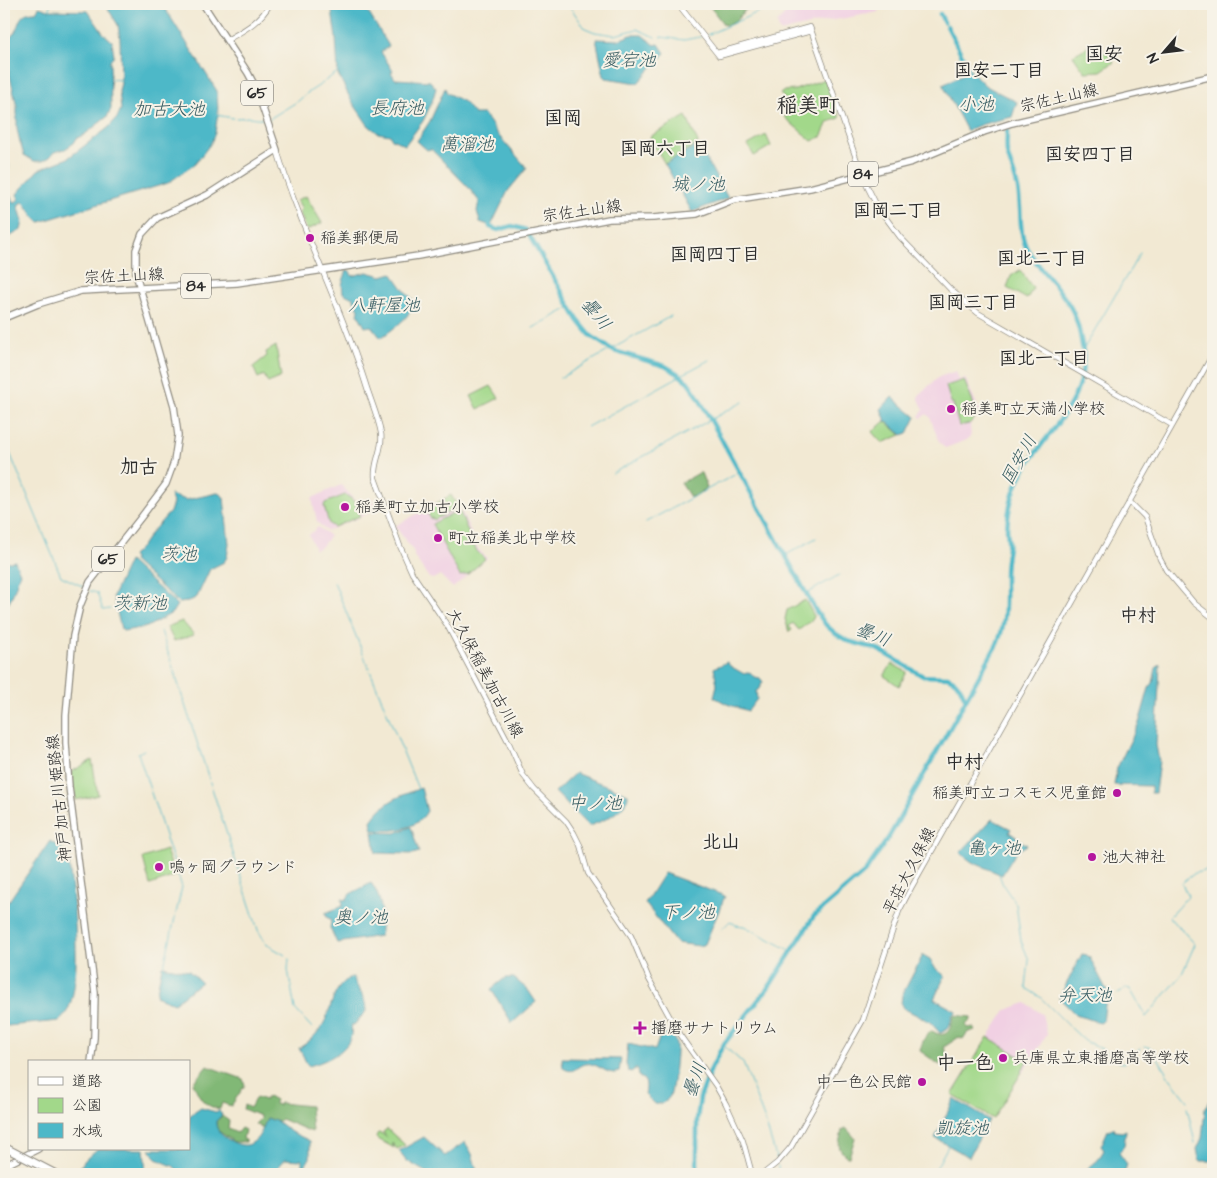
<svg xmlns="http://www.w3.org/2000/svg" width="1217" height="1178" viewBox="0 0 1217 1178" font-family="'Architects Daughter','Klee One',sans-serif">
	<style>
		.built { fill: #f1d0e3 }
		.green { fill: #a2d88a; stroke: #66825a }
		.forest { fill: #81b876; stroke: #567250 }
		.water { fill: #4db8c8; stroke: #3c727a }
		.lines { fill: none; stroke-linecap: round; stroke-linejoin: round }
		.stream { stroke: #4db8c8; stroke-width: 1 }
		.river { stroke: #4db8c8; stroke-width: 4.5 }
		.secondary-casing { stroke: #8e8a7f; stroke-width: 6 }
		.primary-casing { stroke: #8e8a7f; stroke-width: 8 }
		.secondary { stroke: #fff; stroke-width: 4.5 }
		.primary { stroke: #fff; stroke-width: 5.5 }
		.motorway-bridge-casing { stroke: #8e8a7f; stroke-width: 9; stroke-linecap: butt }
		.motorway-bridge { stroke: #fff; stroke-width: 7 }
		.poi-dot { fill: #b5179e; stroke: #f7f3e8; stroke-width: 2 }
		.labels { text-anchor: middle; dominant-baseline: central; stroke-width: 4; stroke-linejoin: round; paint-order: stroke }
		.shield { fill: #f7f3e8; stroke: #686764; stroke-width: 1 }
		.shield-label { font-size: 15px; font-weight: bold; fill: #2b2b2b }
		.street-label { font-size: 16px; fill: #2b2b2b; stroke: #f7f3e8 }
		.poi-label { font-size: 16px; fill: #2b2b2b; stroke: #f7f3e8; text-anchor: start }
		.water-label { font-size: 18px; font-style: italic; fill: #375c62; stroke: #f7f3e8 }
		.neighbourhood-label { font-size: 18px; font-weight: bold; fill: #2b2b2b; stroke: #f7f3e8 }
		.quarter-label { font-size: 19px; font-weight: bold; fill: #2b2b2b; stroke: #f7f3e8 }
		.district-label { font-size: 21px; font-weight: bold; fill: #2b2b2b; stroke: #f7f3e8 }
	</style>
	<rect width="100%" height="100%" fill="#f7f3e8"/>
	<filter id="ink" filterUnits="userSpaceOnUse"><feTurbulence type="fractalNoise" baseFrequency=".02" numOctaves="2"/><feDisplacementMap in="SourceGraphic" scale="10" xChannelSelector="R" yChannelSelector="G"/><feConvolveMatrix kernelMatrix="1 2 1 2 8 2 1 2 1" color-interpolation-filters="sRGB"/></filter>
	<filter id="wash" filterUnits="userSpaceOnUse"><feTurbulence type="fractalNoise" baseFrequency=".0096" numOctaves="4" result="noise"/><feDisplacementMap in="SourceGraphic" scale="20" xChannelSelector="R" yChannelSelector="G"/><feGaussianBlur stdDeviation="1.12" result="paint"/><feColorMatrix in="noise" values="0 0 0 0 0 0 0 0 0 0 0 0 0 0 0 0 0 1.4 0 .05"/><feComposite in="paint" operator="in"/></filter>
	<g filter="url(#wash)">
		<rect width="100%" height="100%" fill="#f2e9d3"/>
		<path class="built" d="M799,4h81l-2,8 -65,12 -33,8 -3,-9 14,-16z
			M956,371l3,9 6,-2 13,29 5,6 -12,9 -1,5 1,8 -4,5 -22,8 -6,-6 -9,-25 -3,-3 -6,4 -2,-2 5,-6 -6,-13 3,-4 18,-16z
			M341,485l7,7 9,11 14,-6 6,13 -50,21 -10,-9 -5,-24z
			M451,495l13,21 14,33 9,9 -34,30 -13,-13 -7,4 -4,-1 -15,-22v-4l-19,-26z
			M318,527l12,9 -8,10 -7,4 -6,-15z
			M1026,1003l16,11 5,20 -54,85 -42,-24 55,-85z"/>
		<path class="green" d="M1095,43l13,11 6,8 -13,9 -16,1 -12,-17z
			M825,79l15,39 -12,4 -7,15 -9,4 -28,-24 11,-8 -15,-15 4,-3 11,-1z
			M686,116l12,27 -33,21 -15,-26 1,-2z
			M766,135l5,11 -17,10 -6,-11z
			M306,196l16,27 -15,7 -8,-18 3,-3 -5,-9z
			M1020,270l13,18 -6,11 -20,-11 4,-12z
			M276,346l5,31 -13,6 -4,-8 -6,3 -5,-11 14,-11 -1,-4z
			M964,380l14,35 -9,9 -10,2 -6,-23h-2l-5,-17z
			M491,386l8,12 -21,11 -7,-13z
			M885,421l16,14 -19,8 -10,-11z
			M345,495c7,3 11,8 15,15l-3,1 3,5 -26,11 -5,-3 -5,-18 1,-3z
			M451,495l7,12 -24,13 -1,-2 -2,1 -4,-7 1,-4z
			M459,510l17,40 9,9 -17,15 -8,2 -28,-52z
			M805,600l9,16 -1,3 -14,11 -6,-7 -4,3 3,4 -3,2 -4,-13 2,-9z
			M182,621l12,14 -20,6 -7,-14z
			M892,664l15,8 -8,14 -15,-10z
			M92,760l6,35 -22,5 -5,-28z
			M166,850l9,26 -25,9 -7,-27z
			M988,1037l39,24 -6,10 1,1 -29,47 -41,-24z
			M387,1129l16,14 2,2 -8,4 -5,-6 2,5 -18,-10 1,-4 3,-2 7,6 -4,-6z"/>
		<path class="forest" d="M708,4h49c-4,4 -10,4 -14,8 -7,8 -6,12 -19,13z
			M699,473h2l6,15 -12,8 -5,1 -9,-14z
			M954,1015l17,2v3l-5,5 2,3 6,-1 1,3 -8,3 -4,6 -4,-2 -15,10 5,12 -9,6 -20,-14c2,-8 4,-15 11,-20 3,0 5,3 8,3 11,3 13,-12 15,-19z
			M207,1066l36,13 2,6 -14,21 -9,-3 -2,6c-17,-3 -20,-11 -27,-26z
			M268,1096l7,4v4l4,1 1,-2 30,3 2,26 -31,-13 -3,3 -11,-4 -4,11 -8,-5 5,-5v-3l-17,-7 1,-4 6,3 6,-11 9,3z
			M222,1116l7,5 -1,8 9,4 4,-5 4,2 -2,9 3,1v2h-12l-17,-12 -1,-9z
			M846,1128l9,10 -6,19h-2c-11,-10 -8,-12 -5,-27z"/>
		<path class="water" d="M105,4h56l5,6 51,81 1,21 -3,21 -4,10 -16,21 -27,19 -128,39c-8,-4 -11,-15 -17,-20l-5,3 5,16 -2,9 -17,10v-105l5,31 -3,23 8,14 5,-4 -2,-5 21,-24 30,-12 40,-30 9,-10 4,-9 -2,-18 2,-8 -1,-44 -2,-14z
			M331,4h32l26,42 -8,6 12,19 -2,1 4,7 35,2 6,7 -4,14 -9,19 -18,24 -13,-6 -2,-4 -12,-2 -10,-8 -17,-25 -13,-26 -2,-36z
			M39,7l10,3 39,1 15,22 9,8 2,15 -4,5 1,48 -4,8 -23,18 -7,3 -3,5 -9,6 -11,3 -4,5 -7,4h-9l-10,-6 -4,-13 -3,-13v-22l-9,-39 -4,-7v-17c3,-4 8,-8 11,-12 6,-12 4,-20 21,-20z
			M631,35h11l13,10 4,-1 6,9 -27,30 -32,-5 -2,-2 -8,-37 22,1z
			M970,70l16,16 31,16 -5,15c-16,4 -31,6 -45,14l-24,-46z
			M445,88l2,5 17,9 10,12h9c8,8 10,14 16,22l28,32 -19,23 -17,35 -11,-4 -3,-11 2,-10 -11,-14 -37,-38 -4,1 -10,-9 13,-20z
			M698,145l30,53 -36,14 -27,-48z
			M347,270l3,1 2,5 15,-4 15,4 10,-3 12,17 11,12c-5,16 -21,26 -34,36l-10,-12 -6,1 -7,-13 1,-5 -6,-11 -10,-5 -1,-9z
			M892,397l24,20 -8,16 -6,2 -16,-14 -5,-12z
			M217,493l4,1 3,4 5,46 -2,13 -3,5 -14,7 -13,28 -9,5 -9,1 -46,-42 1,-2 -2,-3 10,-10 8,-12 20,-22 3,-9 -3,-8 16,5z
			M4,561l6,1 5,-1 5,12 -7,21 -9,17z
			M129,561l48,44 -5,8 -25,14 -24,4 -2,-2 -8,-33z
			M727,662l3,4 14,8 6,-2 4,5 6,1 3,4 -5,8 -2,1 1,8 -9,12 -21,-7 -13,-7 3,-12 -3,-17z
			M1160,664l-4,81 3,16 -4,32h-4v-7l-37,-1 3,-17 22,-45 10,-35 4,-5 3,-15z
			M575,773l53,21c1,15 -27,29 -40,32l-33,-34z
			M421,788l6,23c-10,19 -35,21 -54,19l-2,-9c13,-20 29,-25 50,-33z
			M992,819l19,10 -2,3 18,13 -10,6 -15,24 -30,-13 -12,-9z
			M411,827l8,25 -6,2 -37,-1 -3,-21 22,1z
			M50,841l18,12c3,34 21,147 -9,168l-52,5 -3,-3v-115z
			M664,873l61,23 -20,48 -6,2 -23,-3 -31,-40z
			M371,883c12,16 12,34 9,53l-43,7 -7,-15 1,-9 -3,-1 -3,-5 18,-7 -1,-7 4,1 4,-6z
			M1082,954l5,1 3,3 17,33 -4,30 -3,2 -25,-9 -16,-16z
			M923,955l7,4 5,9 10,8 -11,23 22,12v2l-3,1c-3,9 -3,16 -13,19l-10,-11 -27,-14 -2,-4 1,-9z
			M162,966l27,5 12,11 -27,21 -18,-7z
			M353,977c4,12 14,21 13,34l-12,14 -2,-1c-1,5 0,9 -2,15 -5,14 -28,24 -42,27l-9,-18c11,-6 22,-18 27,-29 6,-15 9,-36 27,-42z
			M505,978h9l14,12 8,12 -24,21 -21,-34z
			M666,1034h5c2,3 4,6 5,10 1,8 -3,45 -6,52 -4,6 -9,9 -16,8l-9,-9c1,-8 3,-15 -6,-18l-1,-8h-3l-4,3 -3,-1 -2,-8 2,-19 27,6 5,-14z
			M562,1058l59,1 -2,13c-12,5 -22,-11 -34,-8 -10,2 -10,11 -22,4z
			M1213,1093v68h-12l-2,-2 -2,-10 5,-11 3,-29z
			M954,1099l35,21 -20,37 -34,-19z
			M201,1108l15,4 3,-2 3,5 -6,6c0,2 0,5 1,7 3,9 24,21 33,16 10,-5 13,-16 17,-26l11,4 13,10 19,9v17l-5,8h-3v-6l-17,-1 -12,15h-91l-9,-8 -17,-7 -6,-10h39v-33z
			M1113,1128l1,3 8,1 4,-2 -2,16 -5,7 8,11 -3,10h-36l-1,-5 11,-9 6,-10 -3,-4 7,-16z
			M424,1137l21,19 20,-14 7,12 6,20h-49l-22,-13 -8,-10z
			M97,1149h47l2,25h-70l8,-13z"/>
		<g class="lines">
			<path class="stream" d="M50,4v6
				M568,4l17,24 10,4 20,3 22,-6 18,8
				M707,35l69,-31
				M661,37l23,3 16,-3
				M110,79l11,1
				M325,81l14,-10
				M306,94l17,-11
				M297,102l7,-6
				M216,115l17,3
				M236,118l14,-1 14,2
				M269,119l26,-16
				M533,328l38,-21
				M1083,350l57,-97
				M560,378l111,-62
				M587,427l122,-67
				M4,439l57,137 23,11
				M613,473l130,-71
				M646,522l94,-50
				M786,555l30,-17
				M334,582l84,207
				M90,591l7,2 6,17 7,-1
				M806,594l33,-19
				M161,631l97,299 8,14 19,11
				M144,750l-6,3 44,134 -18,79
				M999,874l4,11 13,19 5,37 8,19 -3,28 14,9 29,29
				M1183,882l12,-9 18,-4
				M1176,925l-7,-8 19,-21 -6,-12
				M722,929l8,-8 6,4 8,1 48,25
				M289,959l-1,11 7,39 17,19
				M1118,994l8,-6 4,1 16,28 35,-41 14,-32 -17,-18
				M1071,1028l14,13 19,9 15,12 5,1 3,-2 14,-13
				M723,1045l20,18 2,5 20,53 12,39
				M1145,1046l8,3 16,28 19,24
				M1187,1107l8,36
				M778,1166l1,8
				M933,1174l16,-30"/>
			<path class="river" d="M940,14l4,8
				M947,26l21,41
				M489,221l1,6 8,3 14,-4 14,4 52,90 13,16 23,15 51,15 12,7 11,9 9,13 119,216 10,14 10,9 12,7 29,8 46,27 25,1 7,4 5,6 6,13
				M697,1174v-55l3,-21 11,-29 12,-24 48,-61 43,-68 51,-44 24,-35 108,-193c10,-22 8,-43 8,-67 0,-10 1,-19 3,-30 1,-6 -1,-12 -1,-19 1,-15 4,-30 10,-44 20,-46 71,-77 66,-133 -2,-13 -5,-30 -11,-41 -11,-22 -32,-39 -45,-61 -9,-18 -5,-40 -9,-60 -2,-12 -8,-24 -11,-36 -1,-7 0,-15 0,-23"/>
		</g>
	</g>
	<g filter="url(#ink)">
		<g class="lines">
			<g class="secondary-casing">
				<path id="secondary" d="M678,4l41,52 92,-25
					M227,40c17,-10 33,-18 43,-36
					M717,53l93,-26 53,151 14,28 23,31 51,53 27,23 194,112
					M277,150c24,80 63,153 88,232 5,17 13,34 16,51 3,15 -8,29 -6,45l25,68 12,27 35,52 61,116 15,34 11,14 32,32 8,12 6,12 8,28 43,63 18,43 30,55 37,52 10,18 17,37 9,33
					M1129,501l16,16 15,42 6,11 28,33 19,15
					M763,1174l15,-12 13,-15 72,-127 36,-109 12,-23 302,-534"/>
			</g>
			<g class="primary-casing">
				<path id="primary" d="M4,318l34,-14 43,-13 156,-8 181,-27 191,-37 44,-1 44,-4 36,-14 77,-12 102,-26 72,-30 28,-9 201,-47
					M91,1062l3,-24 1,-45 -26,-206 -3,-44v-28l7,-79 7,-30 10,-24 52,-66 24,-32 8,-22 4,-27 -4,-29 -38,-132v-24l6,-16 15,-16 50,-23 70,-45 -21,-62 -8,-15 -45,-69
					M4,1166l34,-17"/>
			</g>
			<use href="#secondary" class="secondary"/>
			<use href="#primary" class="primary"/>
			<g class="motorway-bridge-casing">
				<path id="motorway-bridge" d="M4,1147l52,27"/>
			</g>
			<use href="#motorway-bridge" class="motorway-bridge"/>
		</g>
	</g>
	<g class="poi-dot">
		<circle cx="310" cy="238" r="5"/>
		<circle cx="951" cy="409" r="5"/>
		<circle cx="345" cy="507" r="5"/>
		<circle cx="438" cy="538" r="5"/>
		<circle cx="1117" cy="793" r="5"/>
		<circle cx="1092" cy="857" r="5"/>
		<circle cx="159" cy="867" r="5"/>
		<path d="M637.5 1020.5h5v5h5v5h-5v5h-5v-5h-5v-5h5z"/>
		<circle cx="1003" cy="1058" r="5"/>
		<circle cx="922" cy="1082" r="5"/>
	</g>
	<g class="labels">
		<g class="shield">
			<rect x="241" y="80.5" width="32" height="25" rx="4"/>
			<rect x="848" y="161.5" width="30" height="25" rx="4"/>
			<rect x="181" y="273.5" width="30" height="25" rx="4"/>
			<rect x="92" y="546.5" width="32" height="25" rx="4"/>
		</g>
		<g class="shield-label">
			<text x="257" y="93">65</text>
			<text x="863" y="174">84</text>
			<text x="196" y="286">84</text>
			<text x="108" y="559">65</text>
		</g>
		<g class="street-label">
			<text transform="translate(1059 98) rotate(-13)">宗佐土山線</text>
			<text transform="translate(582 211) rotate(-8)">宗佐土山線</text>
			<text transform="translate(124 276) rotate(-3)">宗佐土山線</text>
			<text transform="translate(485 673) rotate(62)">大久保稲美加古川線</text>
			<text transform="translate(59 798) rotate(-96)">神戸加古川姫路線</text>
			<text transform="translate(909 871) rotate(-63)">平荘大久保線</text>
		</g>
		<g class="poi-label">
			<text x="320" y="238">稲美郵便局</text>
			<text x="961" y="409">稲美町立天満小学校</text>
			<text x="355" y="507">稲美町立加古小学校</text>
			<text x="448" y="538">町立稲美北中学校</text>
			<text x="1107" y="793" text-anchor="end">稲美町立コスモス児童館</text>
			<text x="1102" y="857">池大神社</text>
			<text x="169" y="867">鳴ヶ岡グラウンド</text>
			<text x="651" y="1028">播磨サナトリウム</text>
			<text x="1013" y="1058">兵庫県立東播磨高等学校</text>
			<text x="912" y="1082" text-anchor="end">中一色公民館</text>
		</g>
		<g class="water-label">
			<text x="629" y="60">愛宕池</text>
			<text x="976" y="104">小池</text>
			<text x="397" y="108">長府池</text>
			<text x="169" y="109">加古大池</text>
			<text x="467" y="144">萬溜池</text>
			<text x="698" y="184">城ノ池</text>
			<text x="384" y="305">八軒屋池</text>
			<text transform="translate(596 314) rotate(50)">曇川</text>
			<text transform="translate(1019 460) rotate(-61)">国安川</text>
			<text x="179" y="554">茨池</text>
			<text x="140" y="603">茨新池</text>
			<text transform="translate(873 635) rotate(22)">曇川</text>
			<text x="595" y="803">中ノ池</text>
			<text x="994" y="848">亀ヶ池</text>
			<text x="688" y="912">下ノ池</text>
			<text x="361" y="917">奥ノ池</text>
			<text x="1085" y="995">弁天池</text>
			<text transform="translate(695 1080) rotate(-71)">曇川</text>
			<text x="962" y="1128">凱旋池</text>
		</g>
		<g class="neighbourhood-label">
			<text x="999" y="70">国安二丁目</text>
			<text x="665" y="148">国岡六丁目</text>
			<text x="1090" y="154">国安四丁目</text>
			<text x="898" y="210">国岡二丁目</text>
			<text x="715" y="254">国岡四丁目</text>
			<text x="1042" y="258">国北二丁目</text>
			<text x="973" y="302">国岡三丁目</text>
			<text x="1044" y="358">国北一丁目</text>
			<text x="1138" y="615">中村</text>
		</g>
		<g class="quarter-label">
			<text x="1104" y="54">国安</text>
			<text x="563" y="118">国岡</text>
			<text x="139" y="467">加古</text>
			<text x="964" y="762">中村</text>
			<text x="721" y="842">北山</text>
			<text x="965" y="1063">中一色</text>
		</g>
		<g class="district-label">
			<text x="808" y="105">稲美町</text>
		</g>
	</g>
	<rect width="1217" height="1178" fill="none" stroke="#f7f3e8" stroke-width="20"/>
	<rect x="28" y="1060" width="162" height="90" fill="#f7f3e8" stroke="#a5a39c"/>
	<rect x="38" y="1077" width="25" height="8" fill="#ffffff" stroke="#a5a39c"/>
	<text x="72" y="1086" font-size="15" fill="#2b2b2b">道路</text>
	<rect x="38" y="1098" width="25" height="15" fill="#a2d88a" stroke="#a5a39c"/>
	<text x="72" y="1110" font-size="15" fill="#2b2b2b">公園</text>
	<rect x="38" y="1123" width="25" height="15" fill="#4db8c8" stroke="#a5a39c"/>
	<text x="72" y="1136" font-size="15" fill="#2b2b2b">水域</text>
	<g transform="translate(1164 52) rotate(242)" stroke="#f7f3e8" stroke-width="4" paint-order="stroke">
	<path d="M0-4L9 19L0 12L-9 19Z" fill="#2b2b2b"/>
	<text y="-8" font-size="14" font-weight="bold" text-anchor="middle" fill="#2b2b2b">N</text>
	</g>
</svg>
